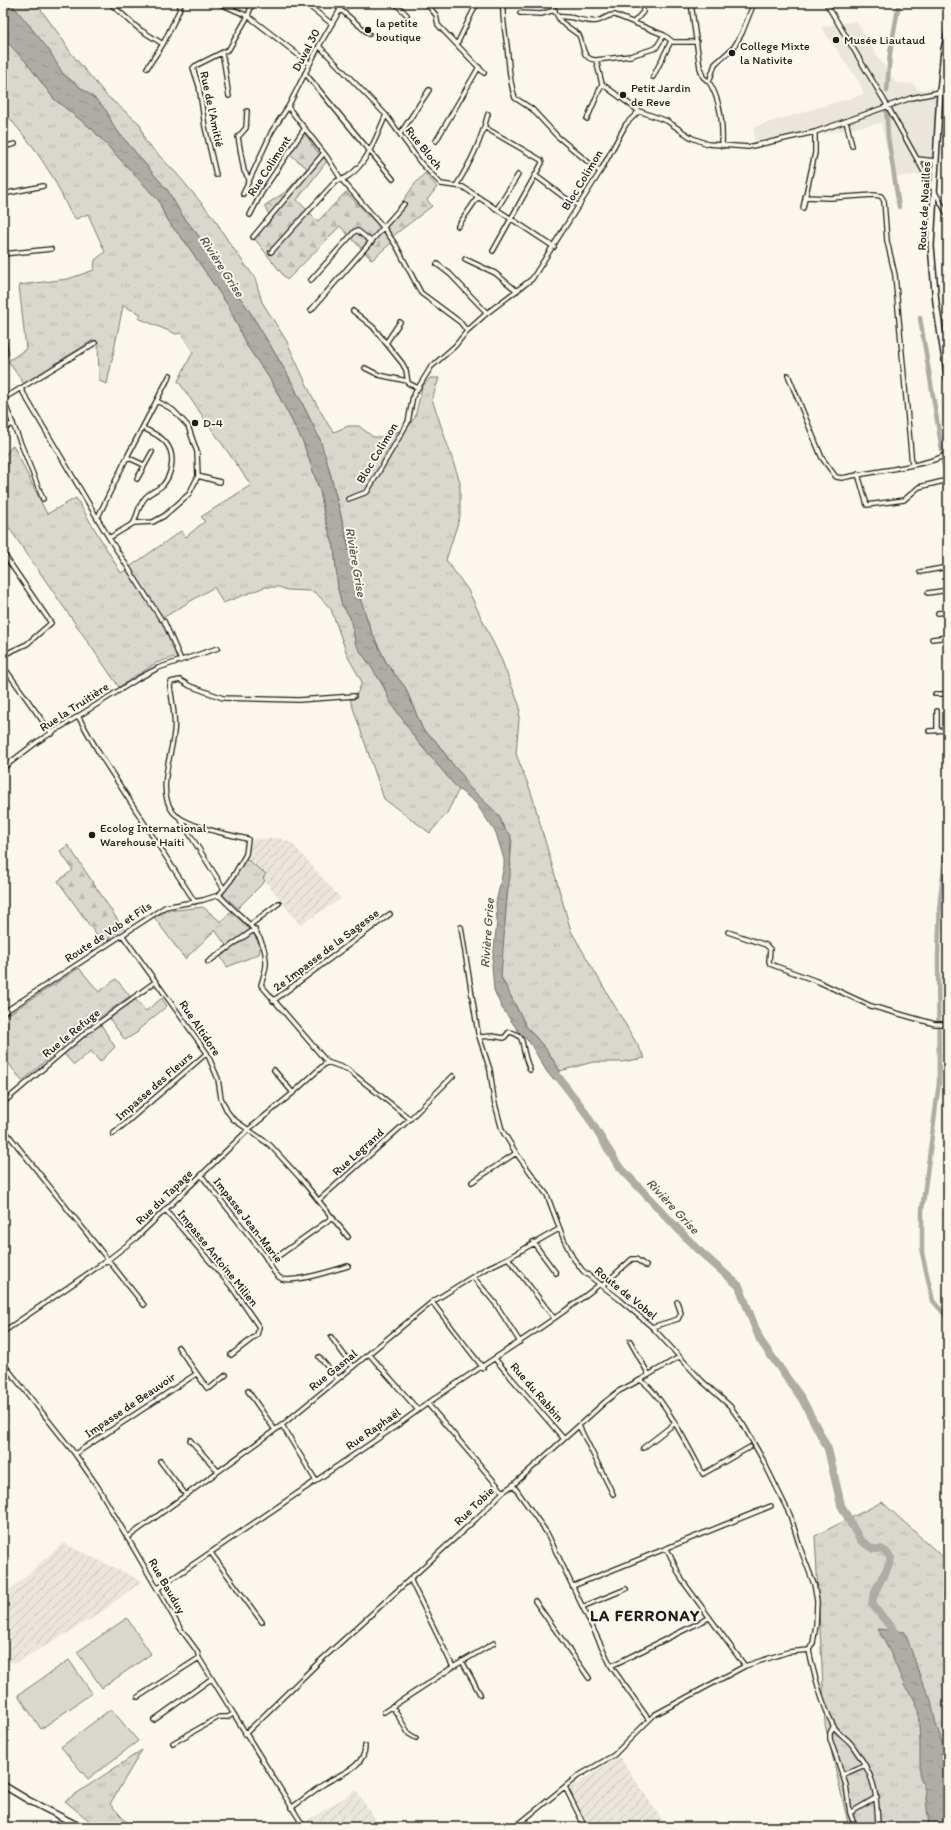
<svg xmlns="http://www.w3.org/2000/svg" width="951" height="1830" viewBox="0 0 951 1830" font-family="Itim,sans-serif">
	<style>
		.built { fill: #eae6dc }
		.industrial { fill: url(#industrial-furrows) }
		.grass { fill: url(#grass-tufts); stroke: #7b7a75 }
		.forest { fill: url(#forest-firs); stroke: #7b7a75 }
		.garden { fill: #dad7ce; stroke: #7b7a75 }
		.water { fill: url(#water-ripples); stroke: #74726e }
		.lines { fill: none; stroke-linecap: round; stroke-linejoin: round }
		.canal { stroke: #afaca5; stroke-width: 4.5 }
		.river { stroke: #afaca5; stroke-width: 8 }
		.street-casing { stroke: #1c1c1c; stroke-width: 6 }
		.secondary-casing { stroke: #1c1c1c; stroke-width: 8 }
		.street { stroke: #fbf7ec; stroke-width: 3.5 }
		.secondary { stroke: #fbf7ec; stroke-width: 5 }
		.poi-dot { fill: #1c1c1c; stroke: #fbf7ec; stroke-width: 1.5 }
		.labels { text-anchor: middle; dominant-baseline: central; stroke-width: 4; stroke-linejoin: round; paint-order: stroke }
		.poi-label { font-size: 12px; fill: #1c1c1c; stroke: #fbf7ec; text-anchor: start }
		.street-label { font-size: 12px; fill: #1c1c1c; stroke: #fbf7ec }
		.water-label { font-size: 13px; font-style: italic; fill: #575653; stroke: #fbf7ec }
		.district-label { font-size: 16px; font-weight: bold; letter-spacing: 1px; fill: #1c1c1c; stroke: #fbf7ec }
	</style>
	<defs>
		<pattern id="industrial-furrows" width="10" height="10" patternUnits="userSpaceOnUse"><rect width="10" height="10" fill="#eae6dc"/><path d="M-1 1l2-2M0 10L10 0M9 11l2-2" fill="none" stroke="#c8c5bc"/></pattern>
		<pattern id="grass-tufts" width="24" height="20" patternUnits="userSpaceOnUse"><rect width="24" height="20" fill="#dad7ce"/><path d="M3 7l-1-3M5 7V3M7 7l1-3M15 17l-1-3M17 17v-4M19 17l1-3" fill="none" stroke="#bab8b0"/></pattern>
		<pattern id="forest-firs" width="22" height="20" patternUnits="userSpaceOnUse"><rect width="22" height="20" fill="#dad7ce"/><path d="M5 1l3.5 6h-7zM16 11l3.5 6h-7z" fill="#bab8b0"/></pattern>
		<pattern id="water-ripples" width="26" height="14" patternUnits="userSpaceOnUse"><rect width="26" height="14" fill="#afaca5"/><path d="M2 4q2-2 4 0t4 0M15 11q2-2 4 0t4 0" fill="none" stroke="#96938d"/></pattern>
	</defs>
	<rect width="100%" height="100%" fill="#fbf7ec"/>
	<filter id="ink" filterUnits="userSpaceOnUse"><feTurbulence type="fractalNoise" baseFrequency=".025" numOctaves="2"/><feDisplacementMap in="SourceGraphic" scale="8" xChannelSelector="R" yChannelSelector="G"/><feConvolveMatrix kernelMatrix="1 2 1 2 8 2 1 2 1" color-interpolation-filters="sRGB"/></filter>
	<g filter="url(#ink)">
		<path class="built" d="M856,21l18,30 22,32 17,1 5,6 20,-2 -6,59v21l-9,6 -29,3 -13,-54 -126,24 -1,-20 110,-33 -5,-12 -38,-55z"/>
		<path class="industrial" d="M278,838l14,5 49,56 -41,26 -37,-47 3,-4 -20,-15 5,-18 3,-2z
			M63,1543l79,38 -46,35 -80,47 -13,-2v-65z
			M619,1756l48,71h-79l-19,-38z
			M356,1790l24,37h-70l-3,-6z"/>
		<path class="grass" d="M11,3h25l27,37 7,12 37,44 33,28 5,17 32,33 37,44 14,23 27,37 7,24 24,38 26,56 17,30 5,6 14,-6h11l14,11h8l25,-8 9,-12 7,-30 8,-9h9l-7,21 28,83v34l-14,44 22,30 34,71 18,46 -4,47 15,38 40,139 74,127 -23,4h-29l-33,9 -14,-22 -20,-23 -25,-49v-11l11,-125 -10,-17 -2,-7 -31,-30 -6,-11 -9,-10 -20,-27 -11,-9 -18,-43 -18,-23 -15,-31 -17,-49 -6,-38 -20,-77 -15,-42 -25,-50 -39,-65 -28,-40 -5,-13 -35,-44 -14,-24 -54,-64 -7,-15 -9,-11 -35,-27 -19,-29z
			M3,36l23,26 28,37 38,30 67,72 5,13 10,15 12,14 43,64 18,39 23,33 33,63 17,49 4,24 10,32 4,42 4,16 8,12 6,28 18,25 20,36 24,36 41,47 -12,24 -17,20 -46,-34 -34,-100h5l7,-17 -14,-25 -17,-48 -15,-16 -6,-2 -23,-1 -8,-3h-14l-42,16 -9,-16 -53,32 16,37 -21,7 -37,24 -116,-168v-61l10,-13 34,69 29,-16 45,75 60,-42 5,6 19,-16 -4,-4 50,-32 -73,-104 15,-29 -12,-19 -5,1 -38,-16 3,-4 -18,-8 -16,78 -8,-3 -1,-39 -5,-2 -69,44 -16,-23 18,-12 -7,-64 49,-6 26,-9 1,-10 10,-8 -17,-38 -12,5 -6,-7 -16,-33 -20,-31 -31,-38z
			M246,859l20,15 -3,4 2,3 -27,27 -15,-13z
			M203,907l18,15 9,-10c11,8 34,27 29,42l-32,13 -7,-11 8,-8 -13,-18 -30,29 -31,-42 13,-6z
			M79,968l20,24 17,-13 14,17 -48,34 -60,51 -19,-25v-38z
			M162,998l5,8 -29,24v2l-13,8 -16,-22 26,-19 11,12z
			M100,1023l15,24 -15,15 -9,-11 -17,14 -11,-12z
			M882,1502l66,60v265h-99l-24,-103 -10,-188z
			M142,1750l-32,54 21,23h-34l-32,-26z"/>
		<path class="forest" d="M304,132l15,22 8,7 -30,39 21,21 28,-29 37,38 31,-45 11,-12 12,14 -10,13 5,6 -39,30 -1,6 -20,18 -32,-34 -53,54 -33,-42 17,-21 -7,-11 23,-15 20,-23 -19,-15z
			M68,845l55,83 -21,15 -44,-62 15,-11 -13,-19z"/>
		<path class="garden" d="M127,1618l24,36 -49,34 -25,-36z
			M69,1660l23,33 -51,36 -23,-34z
			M111,1709l27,32 -50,38 -27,-32z"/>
		<path class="water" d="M3,3h8l38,47 14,24 35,27 9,11 7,15 54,64 14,24 35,44 5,13 28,40 23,38 16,27 31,62 9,30 17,67 9,48 17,49 15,31 18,23 18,43 11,9 20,27 9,10 6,11 29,27 7,16 6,5 -1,42 -3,18 -6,82 25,49 20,23 14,22 -1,10 -7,-3 -5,-6 -17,-29 -11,-11 -17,-24 -8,-18 -2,-25 5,-43 -1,-19 8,-37v-7l-8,-26 -21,-31 -18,-14 -39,-46 -29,-42 -5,-14 -28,-41 -6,-28 -8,-12 -4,-16 -4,-42 -8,-25 -6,-31 -17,-49 -33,-63 -23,-33 -18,-39 -43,-64 -12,-14 -10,-15 -5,-13 -67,-72 -38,-30 -28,-37 -21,-22 -2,-4z
			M878,1629l27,3 16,47 10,21 5,24 7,21 5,9v73h-19l-4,-37 -5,-13v-34l-2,-35 -5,-11 -8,-10 -13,-31z"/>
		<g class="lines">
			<path class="canal" d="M887,91l3,-38 9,-50
				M886,105l2,32 11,70
				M920,318l23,138
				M943,462l3,14
				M948,487v1
				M948,835l-8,64 -2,58 1,126 -17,127v43l11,48 15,17"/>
			<path class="river" d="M553,1070l30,39 35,56 78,83 43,38 21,54 42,59 26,50 13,56 19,35 13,9h8l5,3 5,6c-4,17 -17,27 -19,46l29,36"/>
			<g class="street-casing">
				<path id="street" d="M114,3l-1,3 26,23 24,15 16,-33 2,-8
					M218,3l30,13 62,48
					M305,3l27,21
					M333,3l36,31
					M395,3l12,12
					M426,3l10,12 2,10 46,48
					M503,3c-1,15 2,28 4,43 2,18 2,35 8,52l17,11 25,27 43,36
					M550,3l11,19 18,13c5,10 2,24 17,25l6,24 37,27
					M691,3l9,65 3,9 6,5 6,-18 19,-17 8,-14 12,-30
					M826,3l61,102 30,54 19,2
					M520,13l21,1 14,-4
					M558,17c14,-2 26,6 39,4 7,-1 10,-7 18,-6l49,20 9,7h24
					M634,22l9,-10v-9
					M457,44l20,-41
					M319,46l67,69 34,47 21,22 22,3 91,60
					M222,54c4,14 4,28 7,42
					M596,60l34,-4 26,-8 8,-13
					M147,68l16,-24
					M305,73l88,106
					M653,77l18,-36
					M709,82c12,19 14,42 13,64
					M288,107l39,50 14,22 43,49 13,19 24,46 39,29 7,9
					M247,111l-1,17 -8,9 6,34 5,8
					M587,119l15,-35
					M846,121l6,25
					M484,127l57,33 1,3 -49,88
					M400,134l29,-44
					M436,141l43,-74
					M3,147l12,-3
					M917,159l31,57
					M216,175l-11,-48 -6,-41 -6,-18 2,-2 34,-17 19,-33 4,-13
					M536,176l28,21 15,9
					M456,186c16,-26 24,-43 32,-72
					M3,194l40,-8
					M243,194l29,-63 16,-24 31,-61 25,-43
					M805,197l25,1 44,-3 7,1 3,5 3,40 8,34 17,190
					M803,208l12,-55v-21
					M497,209l21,-34
					M250,215l12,-23 43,-64
					M458,226l20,-29
					M253,237l71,-84
					M271,252l64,-70c4,-3 8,-2 12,-5 21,-13 29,-41 39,-62
					M3,254l48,-5
					M465,259l30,14 22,18
					M437,264l13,10 37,39
					M311,280l44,-49h3l14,11
					M311,310l93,-106
					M353,311l20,16 29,36 4,7 2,13 10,5
					M3,334l3,19 -3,5
					M386,343l14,-21
					M365,368l14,7 28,6
					M788,375l34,83 14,19 6,1c21,-5 93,-13 106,-25
					M21,389l88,149 25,-15 19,-1 11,-6 25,-22 9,-18 -1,-24 -9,-26 -15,-16 -16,-9
					M3,399l92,-56
					M3,399l40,100
					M3,430l10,-7
					M127,457l17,8
					M858,474l9,31 37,-5 15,-13 29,-7
					M198,476l22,6
					M137,479l15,-27
					M348,499l19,-7 41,-70 5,-26 18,-29 24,-21 12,-15 20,-18 45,-34 68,-107 26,-48 13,-13 28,10 25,17 16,6 40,3 67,-15 96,-34 29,-6
					M97,519l30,-62 43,-82
					M134,523c3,-9 5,-18 11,-25 5,-6 13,-8 18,-13 9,-11 13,-30 3,-42 -6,-8 -16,-11 -23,-15
					M109,538l52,81
					M3,553l48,70 -24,21 -24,11
					M920,572l28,-5
					M928,593l20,-3
					M938,613l10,-1
					M164,621l17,39
					M932,639l16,-2
					M3,666l49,68
					M935,694h13
					M937,711v20
					M78,716l21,37 96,149
					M929,731l19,-1
					M3,768l34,-26 102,-64 19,-10 60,-20
					M179,817l45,72
					M219,895c18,21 46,34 47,66 1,7 -3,16 -5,24l66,77 20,7 63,50
					M250,925l29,-22
					M461,927l17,106 12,37 4,30 8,30 14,23 31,42 17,45 9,18 10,13 36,28 33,28 50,54 28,25 14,20 19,34 27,55 11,35 13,34 3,17 -1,24 -3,18 -4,7
					M728,932l38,13 4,4 -1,12 1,3 49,18 52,24 64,18h13
					M123,936l84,117 11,26 3,19 6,13 6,8 37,26 31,34 47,58
					M208,962l47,-33
					M273,1001l117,-87
					M3,1013l162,-106 38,-7 16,-5 12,-15 15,-26 2,-15c-18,-4 -64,-13 -75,-27 -17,-22 -1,-56 1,-80 2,-15 -2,-31 -4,-46l1,-4 9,-2 10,6 33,12 76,2 55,-4
					M480,1037l12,-1 12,2 5,-6c17,3 12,12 16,23 1,5 3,10 5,15
					M274,1070l19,23
					M3,1103l82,-70 70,-51
					M3,1128l141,177
					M113,1134l94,-81
					M201,1175c21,27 43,53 63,80 5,7 10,21 18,24 13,4 52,-9 66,-13
					M472,1182l44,-29
					M319,1200l91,-81 43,-43
					M165,1209l66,77 28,41 -2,8 -26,20
					M533,1242l23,31
					M508,1258l46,60
					M270,1262l63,-45
					M473,1277l22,26 25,39
					M602,1286l30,-27h4l10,7
					M432,1302l51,66
					M652,1327l26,-8 3,-6 -4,-11
					M3,1332l106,-73 27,-21 113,-109 44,-36 34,-31
					M331,1337l22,30
					M630,1341l19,34
					M178,1347l29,41h3l16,-13
					M369,1354l49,56
					M319,1357l19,22
					M495,1359l69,80
					M3,1363l72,91 23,33 82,141 17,23 2,7 105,169
					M640,1380l39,-23
					M248,1391l27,39
					M427,1403l76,89
					M282,1425l34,56
					M579,1426l34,68
					M190,1440l28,31
					M643,1448l31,-24
					M75,1454l121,-80
					M160,1461l26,34
					M513,1485l34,48 64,133 38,54
					M127,1538l155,-113 150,-123 53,-33 23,-11 51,-29
					M667,1549l15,31 63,86
					M211,1553l51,69
					M410,1579l43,88
					M573,1586l198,-80
					M157,1589l245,-167c64,-49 135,-87 198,-138
					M535,1601l54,77
					M582,1607l44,-18
					M809,1650c4,22 14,56 24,75 4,8 14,13 19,20 22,30 25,45 26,82
					M462,1661l18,33
					M611,1666l98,-48
					M138,1697l61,-39
					M392,1706l17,28 7,4
					M384,1712l69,-45 41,-24
					M154,1720l57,-41
					M833,1727l-3,6v6l16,46 4,28 5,14
					M245,1734l74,-72 157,-143 27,-27 10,-7 92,-83 14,-11 21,-11c22,13 50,70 63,94l47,-27
					M173,1743l46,-26h9l5,-3
					M842,1775l23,-10
					M565,1787l20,40
					M291,1808c12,-8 22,-17 33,-24 15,-10 41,-16 41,-38
					M850,1813l27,-16
					M515,1827l63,-51 36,-21 40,-40 91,-49 43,-14 21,-2"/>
			</g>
			<g class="secondary-casing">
				<path id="secondary" d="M948,33l-4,16 -4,43 -9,154 5,57 12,77
					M3,1785l25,15 53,27"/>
			</g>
			<use href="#street" class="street"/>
			<use href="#secondary" class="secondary"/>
		</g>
	</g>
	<g class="poi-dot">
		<circle cx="368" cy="30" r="4"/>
		<circle cx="836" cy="40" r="4"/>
		<circle cx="732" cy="53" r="4"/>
		<circle cx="623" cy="95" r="4"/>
		<circle cx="195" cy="423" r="4"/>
		<circle cx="92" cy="835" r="4"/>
	</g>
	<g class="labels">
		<g class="poi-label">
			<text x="376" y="23">la petite<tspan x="376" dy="14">boutique</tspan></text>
			<text x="844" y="40">Musée Liautaud</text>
			<text x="740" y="46">College Mixte<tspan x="740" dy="14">la Nativite</tspan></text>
			<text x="631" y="88">Petit Jardin<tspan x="631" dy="14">de Reve</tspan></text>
			<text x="203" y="423">D-4</text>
			<text x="100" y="828">Ecolog International<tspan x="100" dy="14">Warehouse Haiti</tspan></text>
		</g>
		<g class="street-label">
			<text transform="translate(306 50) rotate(-62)">Duval 30</text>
			<text transform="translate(212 109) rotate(78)">Rue de l'Amitié</text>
			<text transform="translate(424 148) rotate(51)">Rue Bloch</text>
			<text transform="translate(269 166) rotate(-57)">Rue Colimont</text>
			<text transform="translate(582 180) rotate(-59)">Bloc Colimon</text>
			<text transform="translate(924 206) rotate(-87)">Route de Noailles</text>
			<text transform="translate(377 453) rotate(-59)">Bloc Colimon</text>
			<text transform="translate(74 707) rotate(-33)">Rue la Truitière</text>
			<text transform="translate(108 932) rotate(-33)">Route de Vob et Fils</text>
			<text transform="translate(326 950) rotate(-37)">2e Impasse de la Sagesse</text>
			<text transform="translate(200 1028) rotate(56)">Rue Altidore</text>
			<text transform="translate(71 1033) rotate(-39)">Rue le Refuge</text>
			<text transform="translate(154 1086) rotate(-41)">Impasse des Fleurs</text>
			<text transform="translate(358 1152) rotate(-42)">Rue Legrand</text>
			<text transform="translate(164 1197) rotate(-44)">Rue du Tapage</text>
			<text transform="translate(248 1220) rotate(52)">Impasse Jean-Marie</text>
			<text transform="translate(218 1258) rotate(51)">Impasse Antoine Milien</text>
			<text transform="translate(626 1293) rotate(39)">Route de Vobel</text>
			<text transform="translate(333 1370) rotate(-39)">Rue Gasnal</text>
			<text transform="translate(537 1392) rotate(49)">Rue du Rabbin</text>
			<text transform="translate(130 1405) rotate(-34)">Impasse de Beauvoir</text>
			<text transform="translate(373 1429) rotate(-35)">Rue Raphaël</text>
			<text transform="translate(474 1506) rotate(-44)">Rue Tobie</text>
			<text transform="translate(167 1586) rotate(60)">Rue Bauduy</text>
		</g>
		<g class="water-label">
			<text transform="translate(222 266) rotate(57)">Rivière Grise</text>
			<text transform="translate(356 562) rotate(80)">Rivière Grise</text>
			<text transform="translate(487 933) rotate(-86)">Rivière Grise</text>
			<text transform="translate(673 1206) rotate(47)">Rivière Grise</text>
		</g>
		<g class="district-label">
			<text x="645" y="1615">LA FERRONAY</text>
		</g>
	</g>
	<rect width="951" height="1830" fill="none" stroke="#fbf7ec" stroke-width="16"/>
	<rect x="8" y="8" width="935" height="1814" fill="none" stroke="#1c1c1c" stroke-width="1.5" filter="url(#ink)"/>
</svg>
